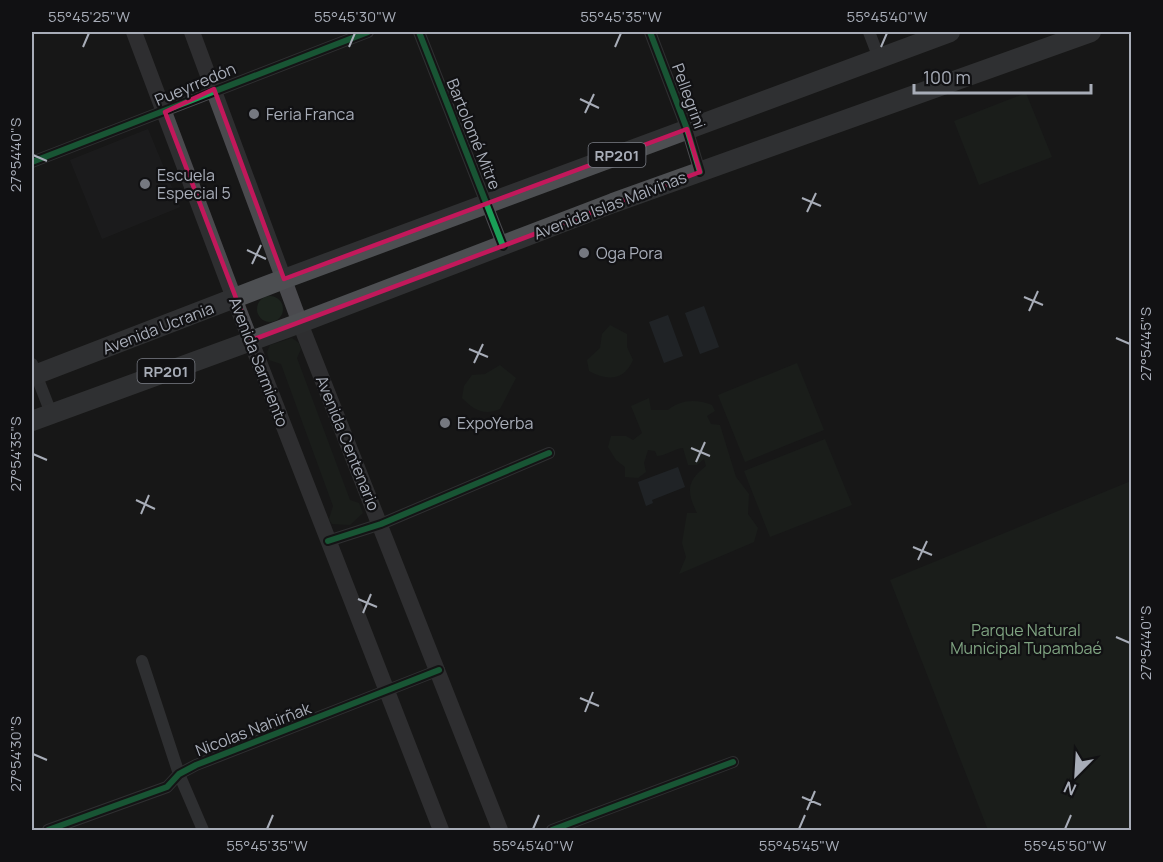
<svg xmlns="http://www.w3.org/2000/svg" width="1163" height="862" viewBox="0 0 1163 862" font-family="Manrope,sans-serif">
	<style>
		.built { fill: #212123 }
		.green { fill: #1d241e }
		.water { fill: #2a3239 }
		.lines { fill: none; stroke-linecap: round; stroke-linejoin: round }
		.minor { stroke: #4b4c50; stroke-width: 12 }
		.secondary { stroke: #4a4a4e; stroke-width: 16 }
		.primary { stroke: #4d4f52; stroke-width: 20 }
		.cycleway-casing { stroke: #111113; stroke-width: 10 }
		.cycleway { stroke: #1a9f57; stroke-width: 6 }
		.marked { fill: none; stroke: #c2185b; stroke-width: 4.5; stroke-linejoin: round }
		.ticks { fill: none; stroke: #a8adb8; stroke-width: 2 }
		.poi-dot { fill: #757880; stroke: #111113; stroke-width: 2 }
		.labels { text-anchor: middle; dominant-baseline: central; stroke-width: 4.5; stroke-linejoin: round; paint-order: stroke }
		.shield { fill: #111113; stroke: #7b7e86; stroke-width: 1.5 }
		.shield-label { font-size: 15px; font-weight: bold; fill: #a8adb8 }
		.street-label { font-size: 16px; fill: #a8adb8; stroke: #111113 }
		.poi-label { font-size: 16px; fill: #a8adb8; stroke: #111113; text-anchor: start }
		.park-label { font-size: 16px; fill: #7fa381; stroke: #111113 }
		.neatline { fill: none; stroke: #a8adb8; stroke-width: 2 }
		.ticks-label { font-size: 15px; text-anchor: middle; fill: #a8adb8 }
	</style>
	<rect width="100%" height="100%" fill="#171717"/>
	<path class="built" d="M148,129l32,78 -78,32 -32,-79z"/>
	<path class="green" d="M1026,93l26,64 -73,28 -25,-64z
		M257 309a13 13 0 1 1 26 0a13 13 0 1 1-26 0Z
		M610,325l17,9v13l6,13c-9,21 -26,21 -44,11l-2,-11 13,-12 2,-14z
		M292,338l7,5 2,6 -4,9 53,142 9,3 4,10 -13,12 -18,-1 -3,-5 4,-13 -52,-142 -12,-4 -2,-8 3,-7z
		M797,363l27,67 -79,32 -27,-67z
		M500,365l16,13 -16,31c-16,7 -26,1 -38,-11l2,-12 8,-11 13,-1z
		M649,398l2,12h17c13,-11 29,-11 44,-5l3,6 -8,5 4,8 9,1 16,52 13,17 -1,20 10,14 -4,14 -75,32 7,-17 -4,-14 5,-30h10c-11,-22 -10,-32 9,-47l-2,-7 -7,6h-9l-5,-17c-10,1 -15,7 -26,8l-2,-5 -7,-1 -4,13 2,9 -8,6 -13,-1v-10l-9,-7 -8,-13 3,-11h15l7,4 9,-7 -11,-27z
		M825,439l27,66 -82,32 -26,-66z
		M1131,481v349h-143l-98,-250z"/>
	<path class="water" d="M704,306l15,41 -19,7 -15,-41z
		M668,315l15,41 -19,7 -15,-41z
		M678,467l7,20 -33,13 1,3 -7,3 -8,-24z"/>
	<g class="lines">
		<path class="minor" d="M419,32l84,214
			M650,32l37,97 13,43
			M869,32l10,26
			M32,162l336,-130
			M32,364l19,49
			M328,541l53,-17 168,-71
			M142,661l37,113 24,56
			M48,830l119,-43 12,-13 17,-9 243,-95
			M552,830l181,-68"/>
		<path class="secondary" d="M134,32l100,266 207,532
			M192,32l108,291 200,507"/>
		<path class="primary" d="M32,376l252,-97 666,-247
			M32,421l268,-98 313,-120 478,-171"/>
		<g class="cycleway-casing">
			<path id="cycleway" d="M419,32l84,214
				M650,32l37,97 13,43
				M32,162l336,-130
				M328,541l53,-17 168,-71
				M48,830l119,-43 12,-13 17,-9 243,-95
				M552,830l181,-68"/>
		</g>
		<use href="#cycleway" class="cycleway"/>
	</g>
	<path d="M0 0H1163V862H0ZM214,89l70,190 403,-150 13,43 -448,168 -87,-228z" fill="#171717" fill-opacity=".55" fill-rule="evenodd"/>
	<path class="marked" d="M214,89l70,190 403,-150 13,43 -448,168 -87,-228z"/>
	<path class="ticks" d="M83,47l6,-14M349,47l6,-14M615,47l6,-14M881,47l6,-14M580,99l19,9M585,113l9,-19M33,155l14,6M802,198l19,8M807,212l9,-19M247,250l19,9M252,264l9,-19M1024,297l19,8M1029,311l9,-20M1116,338l14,6M469,349l19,8M474,363l9,-19M691,448l19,8M33,454l14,6M696,462l9,-20M136,500l19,9M141,514l8,-19M913,547l19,8M918,560l9,-19M358,599l19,8M363,613l8,-19M1116,637l14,6M580,698l19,8M585,712l8,-20M33,754l14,6M802,797l19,8M807,810l8,-19M267,829l6,-14M533,829l6,-14M799,829l6,-14M1065,829l6,-14"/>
	<g class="poi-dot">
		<circle cx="254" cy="114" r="6"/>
		<circle cx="145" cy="184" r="6"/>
		<circle cx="584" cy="253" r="6"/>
		<circle cx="445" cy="423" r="6"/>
	</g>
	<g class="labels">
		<g class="shield">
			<rect x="588.5" y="143" width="57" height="24" rx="4.5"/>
			<rect x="137.5" y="359" width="57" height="24" rx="4.5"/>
		</g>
		<g class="shield-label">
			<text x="617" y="155">RP201</text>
			<text x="166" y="371">RP201</text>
		</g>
		<g class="street-label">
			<text transform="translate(195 84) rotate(-23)">Pueyrredón</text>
			<text transform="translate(689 96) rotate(70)">Pellegrini</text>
			<text transform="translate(474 134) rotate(68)">Bartolomé Mitre</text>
			<text transform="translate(610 205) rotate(-21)">Avenida Islas Malvinas</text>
			<text transform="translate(158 328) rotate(-21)">Avenida Ucrania</text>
			<text transform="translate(259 362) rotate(69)">Avenida Sarmiento</text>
			<text transform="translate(348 443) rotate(68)">Avenida Centenario</text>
			<text transform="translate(253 729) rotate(-21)">Nicolas Nahirñak</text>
		</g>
		<g class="poi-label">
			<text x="266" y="114">Feria Franca</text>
			<text x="157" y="175">Escuela<tspan x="157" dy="18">Especial 5</tspan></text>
			<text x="596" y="253">Oga Pora</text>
			<text x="457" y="423">ExpoYerba</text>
		</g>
		<g class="park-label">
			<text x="1026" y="630">Parque Natural<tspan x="1026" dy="18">Municipal Tupambaé</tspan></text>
		</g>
	</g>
	<rect width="1163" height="862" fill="none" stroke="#111113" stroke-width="66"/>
	<g transform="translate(1076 775) rotate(204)" stroke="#111113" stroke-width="4.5" paint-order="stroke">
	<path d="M0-4.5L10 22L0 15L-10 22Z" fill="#a8adb8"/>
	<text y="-9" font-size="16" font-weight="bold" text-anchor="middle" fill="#a8adb8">N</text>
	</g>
	<path d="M914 84v9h177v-9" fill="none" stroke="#a8adb8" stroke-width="3"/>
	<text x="923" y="84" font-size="18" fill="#a8adb8" stroke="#111113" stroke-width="4.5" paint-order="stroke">100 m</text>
	<rect x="33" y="33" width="1097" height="796" class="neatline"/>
	<g class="ticks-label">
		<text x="89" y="22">55°45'25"W</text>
		<text x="355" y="22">55°45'30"W</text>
		<text x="621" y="22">55°45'35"W</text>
		<text x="887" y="22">55°45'40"W</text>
		<text transform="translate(16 155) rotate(-90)" y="5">27°54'40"S</text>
		<text transform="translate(1146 344) rotate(-90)" y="5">27°54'45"S</text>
		<text transform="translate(16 454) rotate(-90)" y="5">27°54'35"S</text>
		<text transform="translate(1146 643) rotate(-90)" y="5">27°54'40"S</text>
		<text transform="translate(16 754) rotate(-90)" y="5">27°54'30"S</text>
		<text x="267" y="851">55°45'35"W</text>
		<text x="533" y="851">55°45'40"W</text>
		<text x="799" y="851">55°45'45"W</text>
		<text x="1065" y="851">55°45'50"W</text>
	</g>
</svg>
